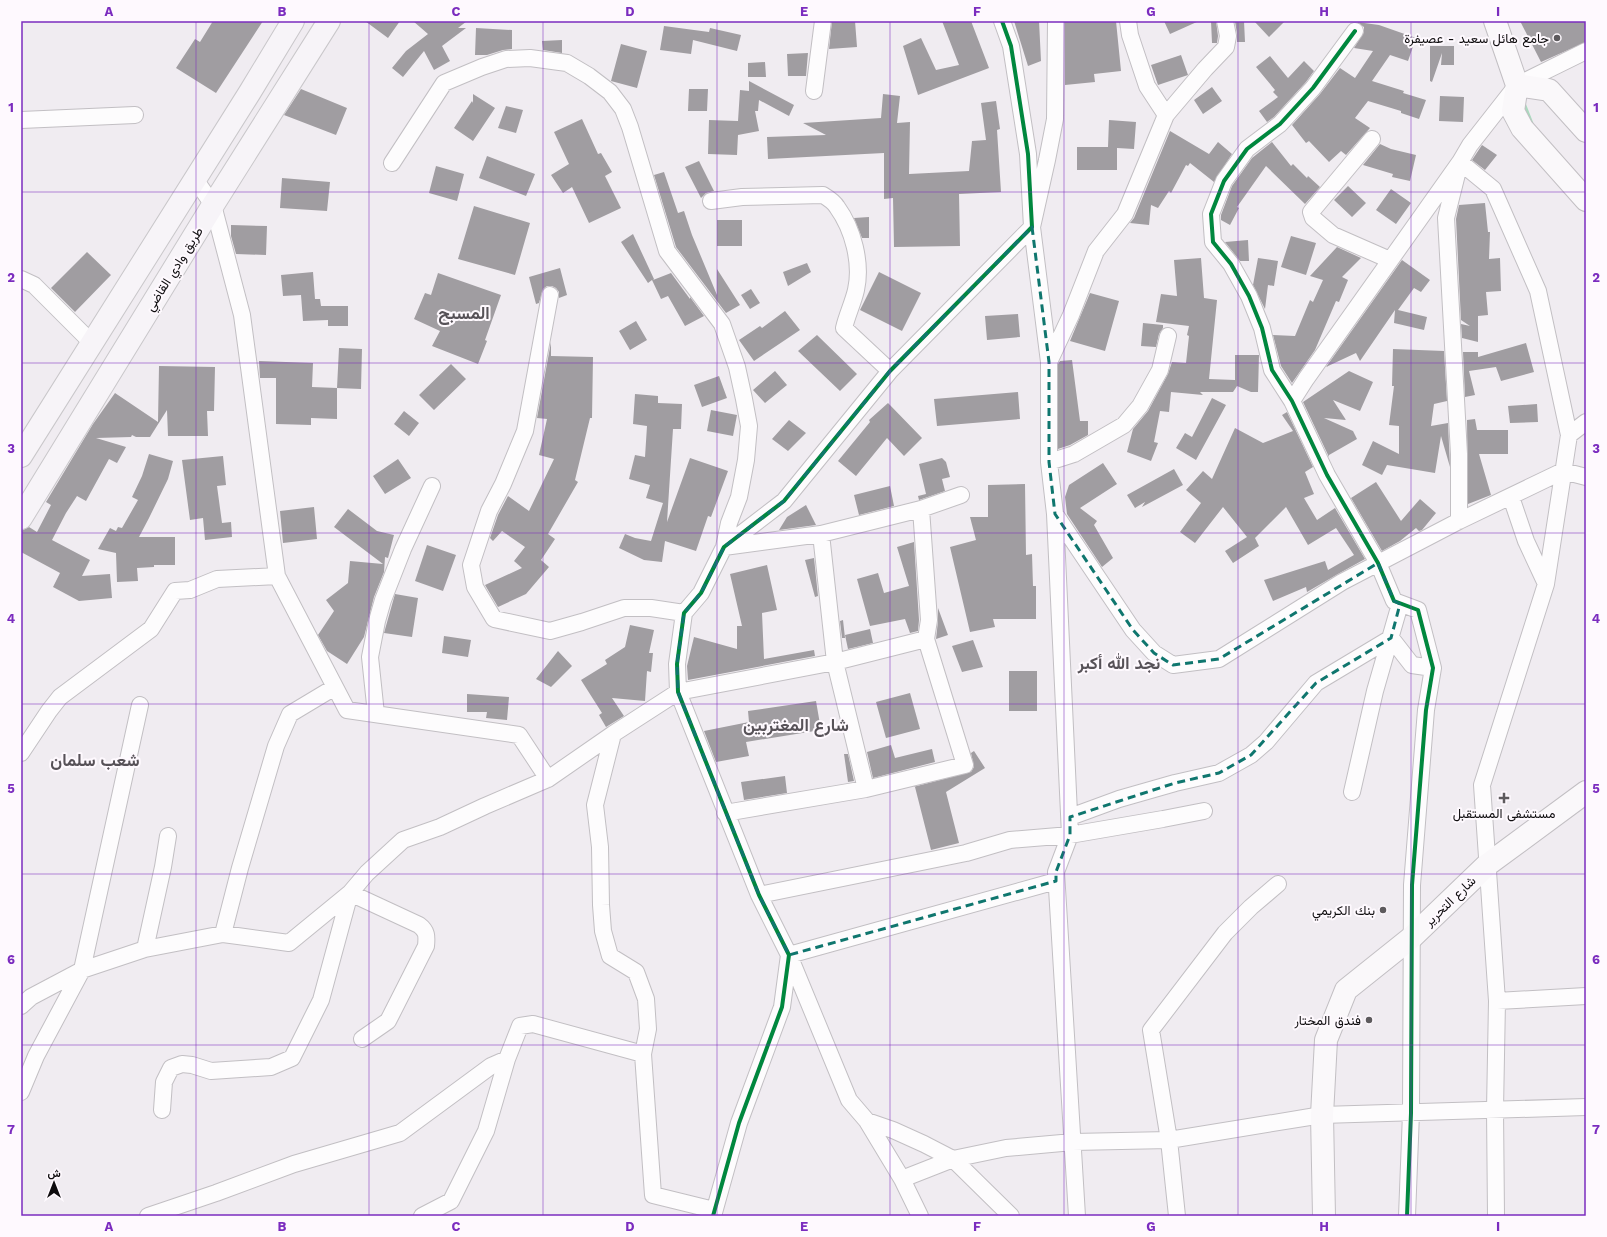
<svg xmlns="http://www.w3.org/2000/svg" width="1607" height="1237" viewBox="0 0 1607 1237" font-family="'Work Sans',Vazirmatn,sans-serif">
	<style>
		.lines { fill: none; stroke-linecap: round; stroke-linejoin: round }
		.stream { stroke: #aadabe; stroke-width: 4 }
		.building { fill: #a09da1 }
		.street-casing { stroke: #c2bfc3; stroke-width: 18 }
		.secondary-casing { stroke: #c2bfc3; stroke-width: 24 }
		.primary-casing { stroke: #c9c7ca; stroke-width: 24 }
		.street { stroke: #fdfcfd; stroke-width: 16 }
		.secondary { stroke: #faf8fa; stroke-width: 22 }
		.primary { stroke: #f7f4f8; stroke-width: 22 }
		.cycleway-casing { stroke: #fef9fe; stroke-width: 6 }
		.cycleway { stroke: #00873e; stroke-width: 4 }
		.marked { fill: none; stroke: #0f766e; stroke-width: 3; stroke-dasharray: 8 5; stroke-linejoin: round }
		.grid { fill: none; stroke: #7b2cbf; stroke-width: 1; stroke-opacity: 0.55 }
		.poi-dot { fill: #5d5a5d; stroke: #fef9fe; stroke-width: 1.5 }
		.labels { text-anchor: middle; dominant-baseline: central; stroke-width: 4; stroke-linejoin: round; paint-order: stroke }
		.poi-label { font-size: 13px; fill: #0e0c0e; stroke: #fef9fe; text-anchor: end }
		.street-label { font-size: 13px; fill: #0e0c0e; stroke: #fef9fe }
		.district-label { font-size: 17px; font-weight: bold; fill: #575258; stroke: #fef9fe }
		.neatline { fill: none; stroke: #7b2cbf; stroke-width: 1.5 }
		.grid-label { font-size: 13px; text-anchor: middle; font-weight: bold; fill: #7b2cbf }
	</style>
	<rect width="100%" height="100%" fill="#f0ecf1"/>
	<g class="lines">
		<path class="stream" d="M1523,102l9,23"/>
	</g>
	<path class="building" d="M213,21h50l-47,72 -40,-25 19,-29 5,3z
		M365,21h35l-12,17z
		M413,21h54l-9,7h8l-24,18 8,15 -16,9 -10,-19 -21,26 -11,-9 14,-17 22,-17z
		M832,21h23l2,26 -28,2z
		M942,21h29l18,47 -71,27 -15,-49 18,-8 15,32 23,-5z
		M1014,21h25l2,40 -13,5z
		M1065,21h51l5,50 -27,3 1,8 -30,3z
		M1164,21h35l-29,13z
		M1211,21h5l2,15 -1,7h-5z
		M1235,21h9l1,21h-8v-8z
		M1254,21h31l-16,16z
		M1520,21h66v21l-45,20z
		M1357,22l22,3 37,13 -8,23 -18,-6 -18,26 32,10 -1,2 23,7 -7,19 -18,-6v-2l-33,-10 -13,17 15,10 -24,27 -5,-4 -12,11 -20,-21 -3,2 -14,-18 28,-31 20,-26 15,10 18,-27 -19,-3 10,-16v-5z
		M664,26l45,6 1,-4 31,7 -4,16 -44,-11 -2,14 -31,-4z
		M476,28l36,2v19l-9,1 -16,5h-12z
		M562,40v13l-19,-3 -1,-9z
		M621,44l26,7 -10,37 -26,-7z
		M1430,46h24v19h-13l1,-12 -10,29 -2,-1z
		M808,53l-2,23h-18l-1,-22z
		M1181,55l7,20 -30,10 -7,-20z
		M1270,56l18,22 16,-17 10,10 -8,11 -32,35 -7,5 -8,-11 19,-14 -5,-5 2,-2 -19,-23z
		M765,62l1,15h-18v-14z
		M749,81l45,24 -5,11 -30,-16 -1,11h-3l4,20 -21,4 -1,20 -29,-1 1,-34 29,1 2,-31 9,1z
		M1212,87l10,14 -19,13 -9,-14z
		M301,89l46,19 -11,27 -52,-20z
		M689,89h19l-1,22h-19z
		M473,94l22,14 -22,33 -19,-13 18,-27 1,2z
		M883,94l17,2 -3,27 13,-1 -1,52 60,-3 3,-30 14,-1 -5,-37 15,-2 4,28 -3,1 4,62 -42,2 1,52 -66,1 -1,-49 -9,1v-46l-116,6 -1,-22 59,-2 -23,-12 78,-5z
		M1440,96l24,1 -1,25 -24,-1z
		M506,106l17,4 -7,23 -18,-5z
		M582,119l16,35 3,-1 11,19 -7,4 16,32 -32,15 -17,-36 -9,6 -12,-18 18,-11 -15,-32z
		M1109,120l27,2 -2,27 -17,-1v22h-40v-23h31z
		M1170,131l39,23 9,-12 14,12 -18,28 -24,-19 -2,3 -2,-1 -15,28 -2,-2 -11,17 -7,-3 -2,20 -19,-2 4,-5z
		M1272,142l19,24 2,-2 14,14 1,-2 12,11 -15,17 -39,-38 -29,41 2,1 -9,17 -9,-5v-5l11,-29 20,-28z
		M1380,144l11,5 25,6 -6,26 -18,-4 1,-3 -30,-9z
		M1482,145l15,10 -12,15 -13,-10z
		M487,156l48,18 -9,22 -47,-18z
		M699,161l15,30 -8,2 -5,5 -16,-31z
		M436,166l28,8 -7,27 -28,-8z
		M664,172l14,41 6,-2 8,24 25,60v-26l23,36 -14,8 -50,-66 -22,-72z
		M282,178l48,4 -3,29 -47,-3z
		M1348,186l18,17 -14,14 -18,-17z
		M1391,189l20,14 -15,21 -20,-14z
		M1485,203l3,29h2l-1,27 11,-1 1,33 -15,1 2,23 -10,1v26l-16,-4 -1,-14 9,2 -9,-6 -5,-101 3,-14z
		M474,206l56,17 -15,52 -57,-16z
		M869,217v21h-7l-8,-20z
		M717,220h25v26h-25z
		M231,225l36,1 -1,29 -30,-1 -5,-18z
		M633,234l21,45 -1,1 18,-7 19,26v-2l14,19 -19,10 -17,-30 -7,3 -9,-19 -4,3 -27,-41z
		M1291,236l25,7 -10,32 -25,-8z
		M1248,240l1,21h-9l-15,-19z
		M1337,247l24,11 -19,19 6,3 -9,22 -3,-1 -21,49 -23,33 -11,-17 -8,-31 22,1 15,-36 3,2 10,-22 -13,-4z
		M87,252l24,23 -36,37 -24,-24z
		M1201,258l3,40 13,2 -8,79 26,1v-25h24l-1,37h-7l-14,-6 -4,6h-33l3,3 -32,-3 -2,20 -9,-1 -6,31 4,1 -7,18 -24,-9 6,-23 15,-18 20,-37 4,-12 14,1 3,-27 -2,-1 2,-9 -33,-4 5,-28 16,2 -3,-36z
		M1258,258l20,3 -4,25 -6,-1 -3,24 -12,-24z
		M1402,260l28,20 -9,12 -7,-4 -16,22 29,7 -3,13 -30,-7 1,-13 -35,51 -4,-8 -30,14z
		M807,263l4,9 -23,14 -5,-14z
		M560,268l7,27 -8,3v-6l-3,-4 -4,-2h-5l-4,3 -4,14 -3,1 -7,-27z
		M313,272l2,27h5l1,7h27v20h-20v-6l-25,1 -2,-26 -18,1 -2,-21z
		M879,272l42,21 -19,38 -42,-21z
		M438,273l63,22 -16,45 2,1 -9,23 -46,-18 8,-15 -26,-12 11,-26 6,2z
		M751,289l9,14 -10,6 -9,-14z
		M1090,293l29,8 -14,50 -35,-10z
		M785,311l15,19 -46,31 -15,-21 21,-14 2,2z
		M1018,314l2,23 -33,3 -2,-24z
		M636,321l11,19 -17,10 -11,-19z
		M1143,323l20,2v3l-4,6 -3,13 -15,-1z
		M817,335l40,39 -17,17 -42,-40z
		M551,342v14l42,1 -1,61h-2l-15,62 3,2 -30,52 7,5 -14,21 8,7 -23,27 -28,13 -13,-22 37,-17 -8,-7 11,-14 -23,-16 -9,10 -3,-3 8,-23 10,-19 21,15 25,-52 -15,-4 8,-36 -10,-1z
		M1526,343l8,29 -33,9 -5,-14 -27,4 6,24 -10,2 -2,-45h15v5z
		M339,348l23,1 -1,40 -24,-1z
		M1393,349l51,2 3,50 -13,3 -3,22 17,-3 2,44 -9,-31 -6,37 -48,-8 -5,10 -20,-10 11,-24 26,13v-28l-10,-1 5,-39h-2z
		M1072,360l8,61h8v14l-18,10 -12,4v-85l2,-3z
		M259,361l54,2 -1,24 25,1v31l-26,-1v7l-35,-1v-46h-16z
		M451,364l15,15 -32,31 -15,-15z
		M159,366l56,1 -1,44h-7l1,25h-40l-1,-26 -17,27h-14l-4,-2 -1,2 -35,1 30,9 -9,16 -8,-4 -23,42 -9,-5 -11,17 -14,27 38,20 -8,16 28,-2 2,24 -33,3 -26,-14 7,-14 -39,-21v-21l8,-4 8,5 14,-27 -5,-3 47,-78 22,-31 43,29z
		M775,371l12,14 -22,18 -12,-13z
		M1349,371l24,11 -13,29 -27,-11 13,20 -22,-2 29,13 4,8 -28,16v2l-26,-55z
		M719,376l8,22 -25,9 -8,-22z
		M1018,392l2,27 -83,7 -3,-27z
		M635,394l23,2v7l24,1 -1,25h-8l-6,93 23,-64 38,13 -17,46 -3,-1 -12,35 -31,-10 -3,21 -18,-2 -25,-12 6,-14 10,4 16,3 12,-38 -17,-5 4,-13 -21,-6 6,-24 10,2 2,-31 -14,-2z
		M1212,398l14,7 -30,55 -20,-12 9,-15 7,4z
		M888,403l34,35 -18,18 -17,-18 -31,38 -18,-15 32,-39 -1,-2z
		M1537,404l1,18 -28,1 -2,-17z
		M711,410l26,5 -4,21 -26,-5z
		M404,411l15,12 -10,13 -15,-12z
		M1287,412l26,55 -8,5 9,22 -10,4 13,22 18,-12 30,51 -27,15 -31,18 -1,-5 -33,14 -9,-21 61,-19 3,9 26,-15 -18,-27 -28,17 -22,-38 -31,31 4,8 -26,17 -8,-12 22,-14 -24,-30 -28,36 -15,-11 21,-29 -15,-13 17,-19 9,8 23,-51 28,15 30,-12 -11,-16z
		M1475,419l2,11h31v24h-29l12,41 -23,9 -1,-84z
		M789,420l17,13 -18,18 -16,-12z
		M149,454l24,7 -5,18 -19,39 -10,19h36v28h-21v2l-17,1 1,13 -21,1 -1,-29 -18,-4 12,-21 6,3 2,-4 4,1 16,-28 -6,-3 10,-21z
		M223,456l3,29 -9,1 5,37 9,-1 1,15 -27,3 -2,-22 -13,2 -8,-60z
		M942,458l4,4 4,15 -8,2 3,12 -26,9 -1,-4 8,-2 -7,-30z
		M398,459l13,19 -26,16 -12,-18z
		M1103,463l14,21 -37,24 17,13 -3,4 19,33 -11,9 -35,-53 -2,-17 4,-12z
		M1174,469l9,16 -41,22 3,-5 -10,6 -8,-13z
		M1376,482l25,39 19,-22 16,14 -14,17 -3,1 -3,-3 -16,13 -18,10 -31,-53z
		M1025,484l1,71 6,-1 1,32h3v33h-43l2,8 -25,5 -20,-85 26,-7 -6,-23h18v-32z
		M890,486l4,20 -35,9 -5,-20z
		M806,505l10,20 -37,5 8,-13z
		M314,507l3,32 -34,4 -3,-32z
		M348,509l29,22 17,4 -6,23 -3,-1 -1,15 -10,25 -10,40 -17,27 -20,-13 -9,-16 16,-24 -8,-11 22,-17 2,-22 33,3 -49,-37z
		M914,542l5,78 -1,11 -8,2 -5,-14 -35,7 -13,-47 21,-6 6,20 25,-7 -12,-39z
		M427,545l29,10 -13,36 -28,-10z
		M814,558l4,38 -3,1 -10,-37z
		M767,565l10,45 -15,3 2,46 50,-9 1,6 -127,24 -1,-14 7,-29 43,12v-23h5l-12,-52z
		M395,594l23,4 -6,39 -28,-4z
		M938,608l10,27 -12,4 2,-18z
		M843,620l2,18h-3l-2,-17z
		M630,625l24,5 -5,23h4l-2,19 -4,-1 -2,30 -33,-3 12,18 -18,11 -7,-12 3,-2 -21,-33 26,-16 -2,-4 20,-13z
		M870,629l3,14 -25,6 -3,-14z
		M444,636l27,4 -3,17 -26,-4z
		M973,640l10,27 -21,5 -10,-26z
		M558,651l14,15 -21,21 -15,-8z
		M1009,671h28v40h-28z
		M910,693l10,36 -34,9 -10,-36z
		M467,694l42,3 -2,23 -21,-2 1,-6h-20z
		M816,701l5,29 -75,12 3,14 -33,6 -12,-31 45,-9 -1,-11z
		M891,745l4,13 37,-9 3,13 -62,16 -6,-26z
		M974,751l11,17 -39,24 13,51 -28,7 -16,-63h-2l58,-15 3,-5 -3,-14z
		M844,754h4l6,27 -6,1z
		M785,776l2,17 -43,7 -3,-18z"/>
	<g class="lines">
		<g class="street-casing">
			<path id="street" d="M1056,21l-1,98 -8,41 -15,67 17,135v100l6,52 15,321 -14,37 21,344
				M1128,21l2,14 17,51 19,29
				M1355,31l-42,57 -33,36 -33,25 -23,32 -13,33 2,28 18,22 18,32 13,32 10,42 20,31 35,74 51,88 16,38 24,9 15,58 -7,42 -14,175 -1,228 -4,103
				M814,91l9,-70
				M21,120l114,-5
				M1372,139l-61,73 2,6 20,17 57,25
				M392,163l52,-80 38,-16 24,-8 24,-1 37,5 22,13 21,16 13,17 7,18 37,124 55,73 15,43 7,32 5,27 -3,34 -7,37 -10,26 -5,24 97,-13 100,-25 40,-14
				M195,179l18,26 29,110 35,261 70,134 172,25 29,44
				M711,201l31,-4 81,-2c5,3 11,7 14,12 16,22 25,56 19,83 -3,13 -9,25 -12,38l46,43
				M21,279l13,6 58,58
				M550,295l-25,136 -22,53 -14,27 -18,54 4,22 19,32 56,12 32,-9 42,-14h27l33,5
				M1049,362l22,-47 25,-64 29,-37 41,-99 39,-46 21,-22 2,-11 -3,-15
				M1292,401l14,-22 154,-217 33,27 45,102 31,144
				M1049,462l25,-8 50,-29 16,-19 20,-36 8,-34
				M1511,497l15,44 20,43
				M1055,514l78,116 21,23 19,12 46,-6 123,-77 117,-61 104,-50 23,6
				M1459,521v-67l-13,-236 14,-56 10,-17 47,-60 69,-34
				M821,534l14,128 31,127
				M1391,638l21,27 21,3
				M376,714l-6,-57 7,-36 6,-21 20,-51 29,-63
				M613,734l-18,71 5,42 1,58 2,26 7,25 26,16 10,27 2,30 -5,25 10,141 61,15
				M21,753l28,-42 11,-14 91,-68 24,-38 15,-1 27,-11 60,-3
				M1352,792l23,-101 25,-87
				M725,813l141,-24 99,-24 -39,-126 3,-19 -8,-111
				M1070,817l49,-18 56,-16 44,-10 32,-18 15,-13 50,-59 75,-45
				M759,895l207,-42 44,-13 60,-5 93,-16 41,-8
				M223,934l17,-66 36,-122 14,-32 45,-27
				M145,949l18,-82 5,-31
				M1497,1001l89,-5
				M21,1006l10,-9 51,-27 63,-21 78,-15 66,9 61,-50 17,-20 36,-33 37,-13 45,-21 63,-27 65,-45 65,-42 157,-30 91,-23
				M21,1092l15,-36 46,-86 58,-265
				M162,1110l2,-28 7,-14 11,-4 10,1 19,6 60,-4 21,-9 29,-58 29,-107 69,32c8,6 8,11 7,21l-38,75 -26,18
				M867,1121l26,9 31,14 29,15 58,57
				M902,1179l51,-20 53,-11 67,-6 96,-2 153,-25 264,-8
				M148,1216l68,-23 78,-29 106,-31 91,-67 16,-7
				M422,1216l29,-15 35,-70 21,-72 13,-33 13,-2 110,30
				M713,1216l26,-93 43,-116 7,-52 -30,-60 -81,-203 -1,-28 7,-51 17,-20 23,-46 60,-46 106,-130 142,-144 -4,-73 -17,-108 -9,-25
				M920,1216l-18,-37 -35,-58 -18,-21 -60,-145 267,-74
				M1177,1216l-8,-76 -18,-110 74,-97 26,-26 27,-23
				M1496,1216l-1,-106 2,-109 -15,-216 64,-201 23,-149 17,-13"/>
		</g>
		<g class="secondary-casing">
			<path id="secondary" d="M1495,21l22,64 -4,26 9,17 64,72
				M1517,85l32,5 37,41
				M1324,1216l-2,-101 4,-75 20,-50 65,-52 76,-73 99,-73"/>
		</g>
		<g class="primary-casing">
			<path id="primary" d="M21,456l229,-364 43,-71
				M21,518l192,-313 116,-184"/>
		</g>
		<use href="#street" class="street"/>
		<use href="#secondary" class="secondary"/>
		<use href="#primary" class="primary"/>
		<g class="cycleway-casing">
			<path id="cycleway" d="M1355,31l-42,57 -33,36 -33,25 -23,32 -13,33 2,28 18,22 18,32 13,32 10,42 20,31 35,74 51,88 16,38 24,9 15,58 -7,42 -14,175 -1,228 -4,103
				M713,1216l26,-93 43,-116 7,-52 -30,-60 -81,-203 -1,-28 7,-51 17,-20 23,-46 60,-46 106,-130 142,-144 -4,-73 -17,-108 -9,-25"/>
		</g>
		<use href="#cycleway" class="cycleway"/>
	</g>
	<path class="marked" d="M1032,227l17,135v100l6,52 78,116 21,23 19,12 46,-6 159,-96 16,38 6,3 -9,34 -75,45 -65,72 -32,18 -44,10 -105,34v18l-14,37v9l-267,74 -30,-60 -81,-203 -1,-28 7,-51 17,-20 23,-46 60,-46 106,-130z"/>
	<path class="grid" d="M196,21v1195M369,21v1195M543,21v1195M717,21v1195M890,21v1195M1064,21v1195M1238,21v1195M1411,21v1195M21,192h1565M21,363h1565M21,533h1565M21,704h1565M21,874h1565M21,1045h1565"/>
	<g class="poi-dot">
		<circle cx="1557" cy="38" r="4"/>
		<path d="M1502 792h4v4h4v4h-4v4h-4v-4h-4v-4h4z"/>
		<circle cx="1383" cy="910" r="4"/>
		<circle cx="1369" cy="1020" r="4"/>
	</g>
	<g class="labels">
		<g class="poi-label">
			<text x="1549" y="38">جامع هائل سعيد - عصيفرة</text>
			<text x="1504" y="813" text-anchor="middle">مستشفى المستقبل</text>
			<text x="1375" y="910">بنك الكريمي</text>
			<text x="1361" y="1020">فندق المختار</text>
		</g>
		<g class="street-label">
			<text transform="translate(174 269) rotate(-58)">طريق وادي القاضي</text>
			<text transform="translate(1450 901) rotate(-44)">شارع التحرير</text>
		</g>
		<g class="district-label">
			<text x="464" y="313">المسبح</text>
			<text x="1119" y="663">نجد الله أكبر</text>
			<text x="796" y="725">شارع المغتربين</text>
			<text x="95" y="760">شعب سلمان</text>
		</g>
	</g>
	<rect width="1607" height="1237" fill="none" stroke="#fef9fe" stroke-width="44"/>
	<g transform="translate(54 1183)" stroke="#fef9fe" stroke-width="3" paint-order="stroke">
	<path d="M0-3L7 15L0 10L-7 15Z" fill="#0e0c0e"/>
	<text y="-6" font-size="11" font-weight="bold" text-anchor="middle" fill="#0e0c0e">ش</text>
	</g>
	<rect x="22" y="22" width="1563" height="1193" class="neatline"/>
	<g class="grid-label">
		<text x="109" y="16">A</text>
		<text x="282" y="16">B</text>
		<text x="456" y="16">C</text>
		<text x="630" y="16">D</text>
		<text x="804" y="16">E</text>
		<text x="977" y="16">F</text>
		<text x="1151" y="16">G</text>
		<text x="1324" y="16">H</text>
		<text x="1498" y="16">I</text>
		<text x="11" y="112">1</text>
		<text x="1596" y="112">1</text>
		<text x="11" y="282">2</text>
		<text x="1596" y="282">2</text>
		<text x="11" y="453">3</text>
		<text x="1596" y="453">3</text>
		<text x="11" y="623">4</text>
		<text x="1596" y="623">4</text>
		<text x="11" y="793">5</text>
		<text x="1596" y="793">5</text>
		<text x="11" y="964">6</text>
		<text x="1596" y="964">6</text>
		<text x="11" y="1134">7</text>
		<text x="1596" y="1134">7</text>
		<text x="109" y="1231">A</text>
		<text x="282" y="1231">B</text>
		<text x="456" y="1231">C</text>
		<text x="630" y="1231">D</text>
		<text x="804" y="1231">E</text>
		<text x="977" y="1231">F</text>
		<text x="1151" y="1231">G</text>
		<text x="1324" y="1231">H</text>
		<text x="1498" y="1231">I</text>
	</g>
</svg>
